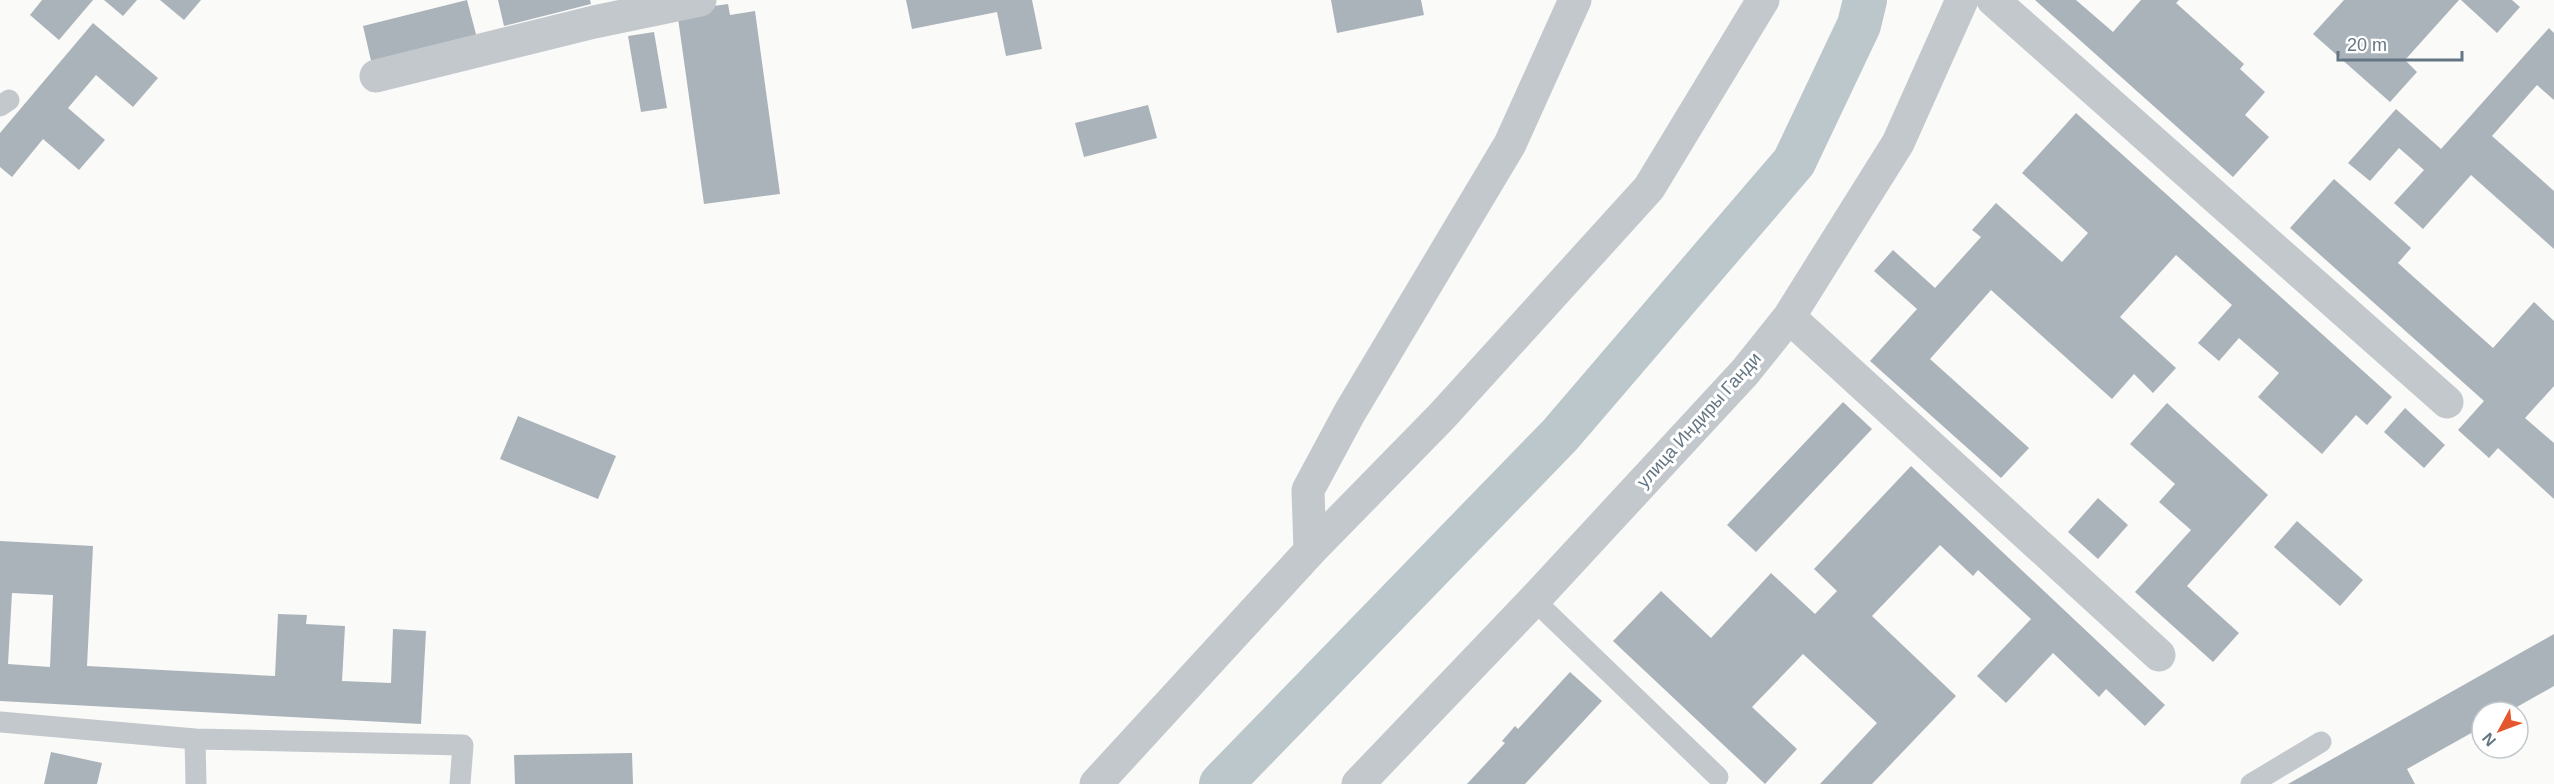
<svg xmlns="http://www.w3.org/2000/svg" width="2554" height="784" viewBox="0 0 2554 784" font-family="Arial,sans-serif">
	<style>
		.lines { fill: none; stroke-linecap: round; stroke-linejoin: round }
		.canal { stroke: #bbc7cb; stroke-width: 44 }
		.building { fill: #aab3b9; fill-rule: evenodd }
		.lane { stroke: #c3c8cc; stroke-width: 21 }
		.street { stroke: #c3c8cc; stroke-width: 33 }
		.labels { text-anchor: middle; dominant-baseline: central; stroke-width: 6; stroke-linejoin: round; paint-order: stroke }
		.street-label { font-size: 18px; fill: #657683; stroke: #fff }
	</style>
	<rect width="100%" height="100%" fill="#fafaf8"/>
	<g class="lines">
		<path class="canal" d="M1221,784l339,-349 234,-273 65,-137 6,-25"/>
	</g>
	<path class="building" d="M42,0h51l-34,40 -29,-25z
		M104,0h33l-14,16z
		M160,0h41l-17,20z
		M467,0l10,38 -105,27 -9,-39z
		M498,0h92l1,4 -87,22z
		M906,0h126l10,49 -36,7 -9,-44 -85,17z
		M1331,0h90l3,15 -87,18z
		M2035,0h41l37,32 28,-32h38l-3,3 68,61 -4,5 25,23 -20,23 24,22 -36,40z
		M2344,0h115l-54,60 12,12 -27,30 -77,-68z
		M2461,0h51l8,7 -23,26z
		M728,4l2,11 25,-4 25,183 -76,10 -27,-193z
		M93,23l65,55 -25,29 -37,-32 -28,33 37,32 -26,30 -36,-31 -31,38 -12,-10v-34z
		M2549,28l5,5v67l-17,-15 -45,51 62,55v58l-83,-74 -48,54 -29,-26 30,-33 -25,-22 -29,33 -22,-18 48,-54 45,40z
		M654,32l13,76 -26,4 -13,-76z
		M1148,105l9,33 -73,19 -9,-34z
		M2076,113l316,284 -25,28 -11,-10 -34,39 -64,-57 21,-24 -40,-35 -20,23 -21,-18 34,-38 -56,-50 -56,62 56,51 -23,25 -19,-19 -22,25 -121,-109 -61,69 99,89 -28,30 -131,-117 47,-52 -43,-38 19,-21 42,38 46,-51 -9,-7 24,-27 66,59 26,-29 -66,-60z
		M2334,179l77,69 -13,15 95,85 41,-46 20,19v65l-29,32 29,25v56l-56,-51 -9,10 -31,-28 26,-29 -194,-173z
		M1843,402l29,27 -116,123 -29,-27z
		M2167,403l101,92 -81,91 52,47 -26,29 -78,-70 56,-62 -32,-28 16,-18 -45,-40z
		M2405,408l40,37 -21,23 -40,-36z
		M518,416l98,40 -18,43 -98,-40z
		M1911,466l254,239 -20,21 -39,-37 -7,8 -46,-44 -47,50 -29,-27 54,-57 -53,-49 -5,6 -33,-31 -68,71 84,80 -84,88h-52l57,-61 -74,-69 -51,53 45,42 -32,35 -152,-143 48,-50 50,47 60,-65 44,41 22,-23 -23,-22z
		M2098,498l30,27 -30,34 -30,-27z
		M2297,521l66,59 -23,26 -66,-59z
		M0,541l93,5 -6,120 188,10 3,-62 29,1 -1,9 39,2 -3,55 49,2 2,-54 33,2 -5,93 -421,-23zM12,593l41,2 -3,72 -42,-3z
		M2554,634v52l-46,26h-26v15l-75,42 8,15h-127z
		M1570,672l32,29 -77,83h-58l38,-41 -3,-2 13,-15 3,3z
		M51,752l51,11 -5,21h-53z
		M632,753l1,31h-118l-1,-29z"/>
	<g class="lines">
		<path class="lane" d="M0,106l9,-6
			M1534,600l184,177
			M0,722l195,17 1,45
			M195,739l268,6 -3,39
			M2251,784l70,-42"/>
		<path class="street" d="M1993,0l454,402
			M376,76l218,-54 106,-22
			M1789,317l370,338
			M1310,551l-2,-61 42,-78 160,-268 65,-144
			M1096,784l214,-233 132,-135 207,-228 114,-188
			M1358,784l176,-184 211,-228 44,-55 109,-174 64,-143"/>
	</g>
	<g class="labels">
		<g class="street-label">
			<text transform="translate(1699 420) rotate(-48)">улица Индиры Ганди</text>
		</g>
	</g>
	<g transform="translate(2500 730) rotate(229)"><circle r="28" fill="#ffffff" stroke="#c1c8cd" stroke-width="1.5"/>
	<path d="M0-4.5L10 22L0 15L-10 22Z" fill="#e4572e"/>
	<text y="-9" font-size="16" font-weight="bold" text-anchor="middle" fill="#657683">N</text>
	</g>
	<path d="M2338 51v9h124v-9" fill="none" stroke="#657683" stroke-width="3"/>
	<text x="2347" y="51" font-size="18" fill="#657683" stroke="#ffffff" stroke-width="4.5" paint-order="stroke">20 m</text>
</svg>
